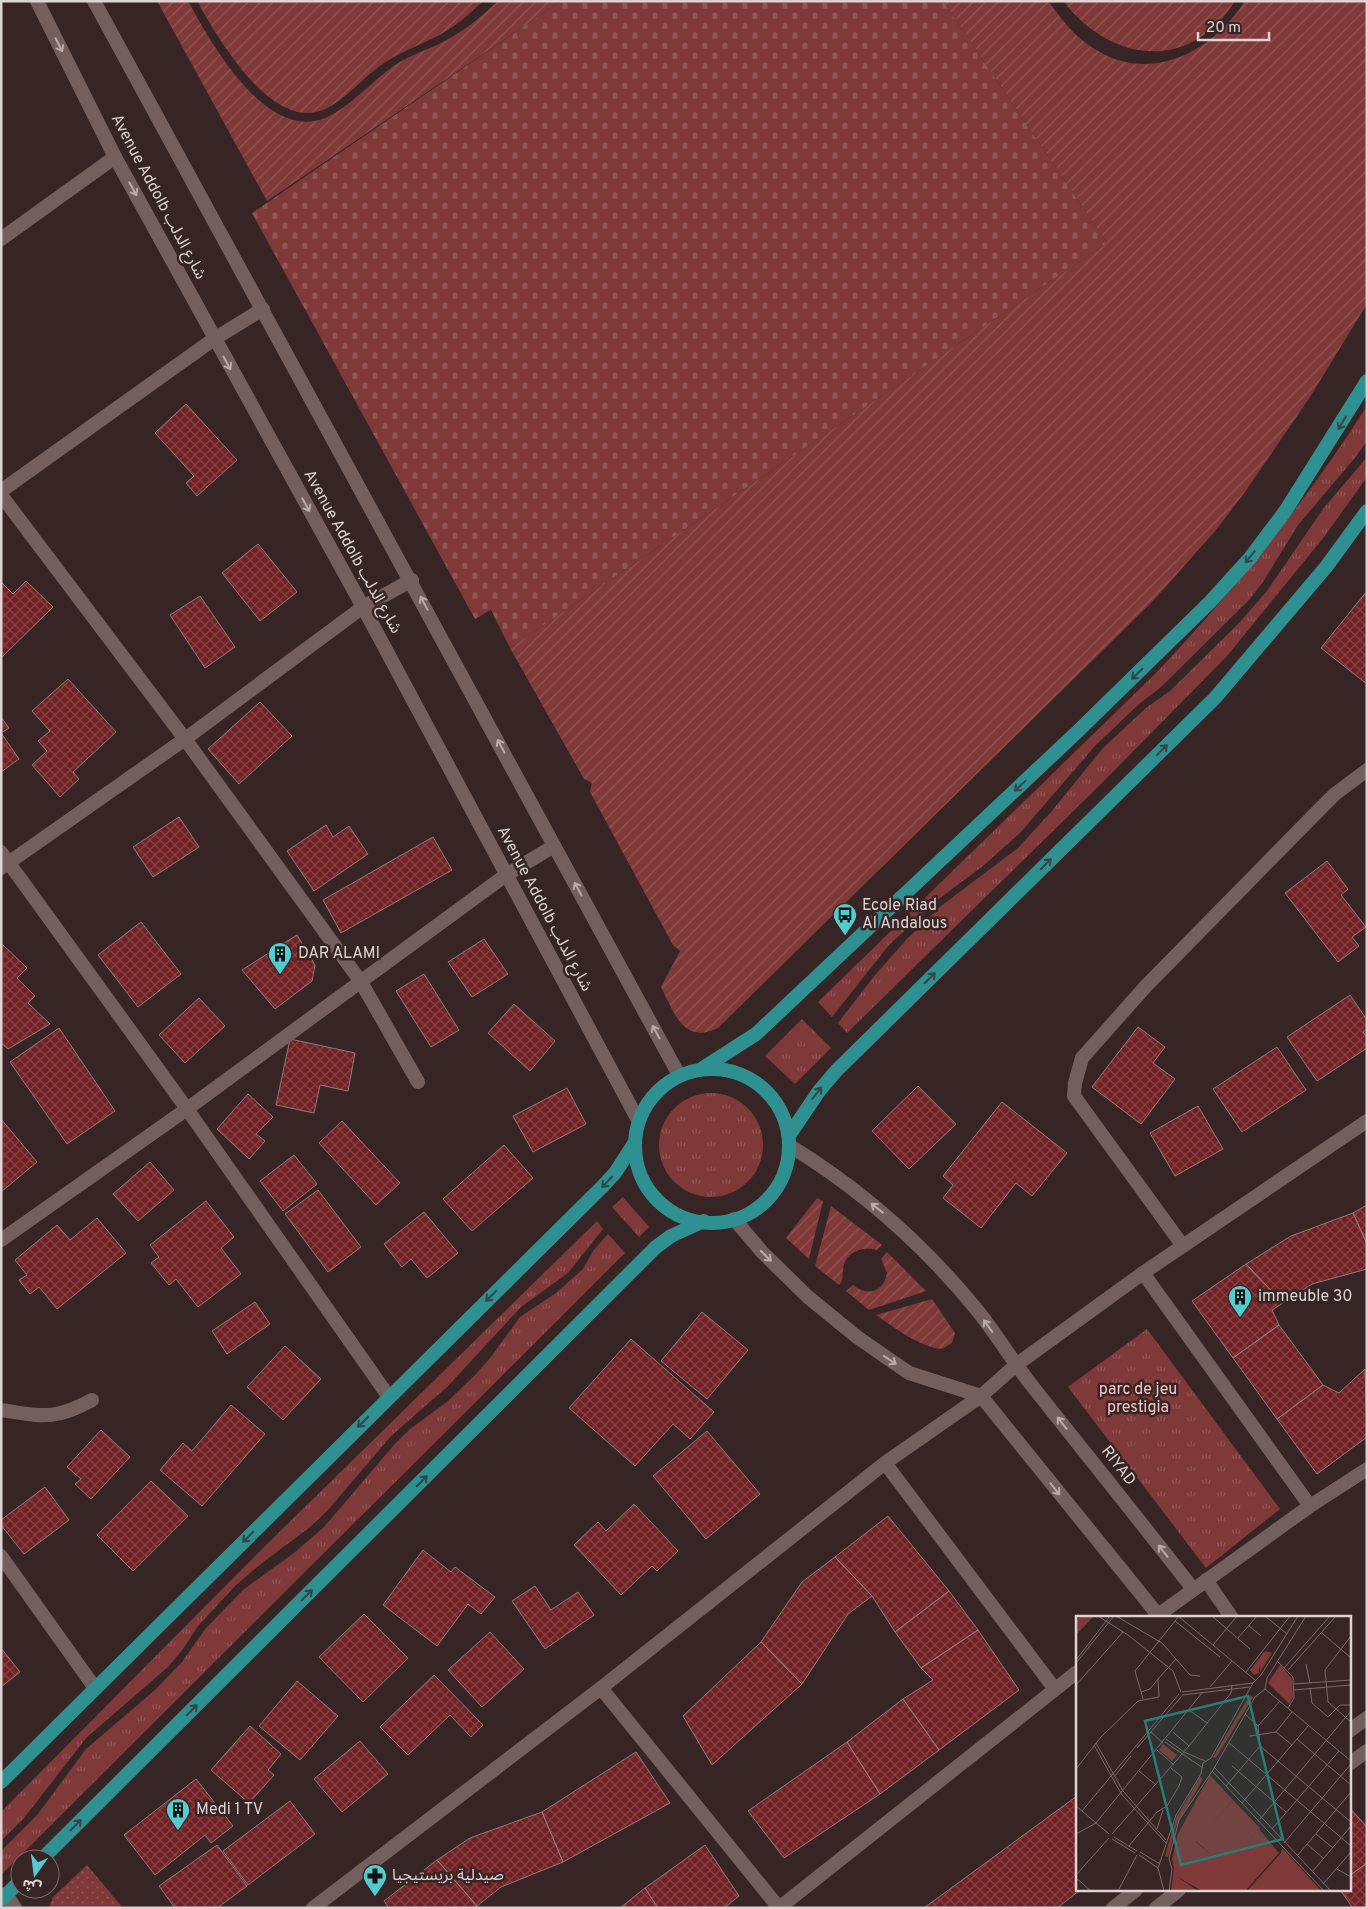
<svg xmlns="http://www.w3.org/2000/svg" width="1368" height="1909" viewBox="0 0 1368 1909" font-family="Overpass,'Noto Sans Arabic',sans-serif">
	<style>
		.grass { fill: url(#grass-dots) }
		.cemetery { fill: url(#cemetery-stones) }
		.park { fill: url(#park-tufts) }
		.garden { fill: url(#garden-furrows) }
		.building { fill: url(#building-cross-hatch); stroke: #907b7a }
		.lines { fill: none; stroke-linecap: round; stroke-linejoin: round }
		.minor { stroke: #735f5e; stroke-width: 14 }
		.tertiary { stroke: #735f5e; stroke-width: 14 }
		.primary { stroke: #2f9091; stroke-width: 14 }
		.oneway { stroke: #b9abaa }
		.oneway2 { stroke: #344545 }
		.labels { text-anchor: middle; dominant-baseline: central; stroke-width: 5; stroke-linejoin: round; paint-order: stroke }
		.street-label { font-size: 16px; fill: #dfd4d3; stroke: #362524 }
		.poi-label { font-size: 16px; fill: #dfd4d3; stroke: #362524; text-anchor: start }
		.park-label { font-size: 16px; fill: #f6c4c2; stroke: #362524 }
		.inset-road { fill: none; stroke: #7a6b6a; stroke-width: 1 }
		.view { fill: #247f78; fill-opacity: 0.15; stroke: #247f78; stroke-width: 2.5 }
		.inset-edge { fill: none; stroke: #dfd4d3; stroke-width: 2.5 }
	</style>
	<defs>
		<pattern id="grass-dots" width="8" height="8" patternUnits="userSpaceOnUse" patternTransform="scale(1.25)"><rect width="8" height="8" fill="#803939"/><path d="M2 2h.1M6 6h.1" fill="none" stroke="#925555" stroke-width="1.8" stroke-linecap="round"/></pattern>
		<pattern id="cemetery-stones" width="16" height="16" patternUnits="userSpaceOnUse" patternTransform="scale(1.25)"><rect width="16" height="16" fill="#803939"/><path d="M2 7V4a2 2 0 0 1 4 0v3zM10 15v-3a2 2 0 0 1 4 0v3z" fill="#925555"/></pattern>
		<pattern id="park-tufts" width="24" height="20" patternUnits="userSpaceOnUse" patternTransform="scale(1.25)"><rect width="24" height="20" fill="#803939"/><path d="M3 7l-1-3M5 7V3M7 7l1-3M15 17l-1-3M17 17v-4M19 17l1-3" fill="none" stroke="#925555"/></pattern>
		<pattern id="garden-furrows" width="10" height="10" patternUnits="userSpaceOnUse" patternTransform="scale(1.25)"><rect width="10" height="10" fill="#803939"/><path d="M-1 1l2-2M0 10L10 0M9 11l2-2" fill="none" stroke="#925555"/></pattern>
		<pattern id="building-cross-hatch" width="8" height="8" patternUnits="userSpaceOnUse" patternTransform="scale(1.25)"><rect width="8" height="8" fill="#712124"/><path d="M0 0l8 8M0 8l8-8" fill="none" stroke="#854043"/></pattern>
	</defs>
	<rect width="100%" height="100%" fill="#362524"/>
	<path class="grass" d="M87,1865l36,43h-74l4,-11z"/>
	<path class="cemetery" d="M561,1h382l164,242 -597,405 -19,-38 -16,9 -223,-406z"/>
	<path class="park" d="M1367,406v35l-13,18 -56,66 -35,57 -14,18 -88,87 -23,18 -43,41 -75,87 -37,33 -43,32 -51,47 -57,72 -14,-15 338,-329c79,-84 149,-170 211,-267z
		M1367,457v20l-43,60 -97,119 -124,126 -256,251 -9,-10 37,-48 32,-36 34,-33 77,-58 33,-36 52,-64 43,-40 24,-17 69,-68 28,-32 56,-82z
		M802,1019l29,29 -36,36 -30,-28z
		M659 1145a52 52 0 1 1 104 0a52 52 0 1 1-104 0Z
		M623,1197l26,30 -10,10 -27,-30z
		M597,1221l6,8 -35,44 -47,34 -73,79 -57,50 -63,74 -18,17 -48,36 -27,23 -37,40 -15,23 -15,18 -81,70 -63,81 -23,23v-29l264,-266z
		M608,1234l17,19 -624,622v-24l37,-37 48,-65 70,-60 26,-27 24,-34 37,-38 51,-37 30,-26 70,-82 15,-15 39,-29 27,-26 16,-18 29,-40 36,-24 27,-24 10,-18z
		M1147,1329l133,180 -74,59 -138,-181z"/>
	<path class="garden" d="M157,1h31c23,42 78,141 137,117 23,-9 48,-38 70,-53 14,-9 29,-14 44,-21 23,-11 41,-26 59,-43h63l-294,200z
		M197,1h286c-10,10 -20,19 -32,27 -21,14 -46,21 -67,35 -21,14 -38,37 -61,47 -52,21 -105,-72 -126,-109z
		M943,1h105c12,16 25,34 42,45 57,40 121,8 155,-45h122v303l-57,93 -65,95 -29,38 -63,71 -435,427c-35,17 -44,-16 -57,-41l19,-36 -7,-6 -83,-153 2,-9 -8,-4 -74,-131 597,-405z
		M1063,1h172c-45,72 -124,62 -172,0z
		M817,1198l6,3 -14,58 -23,-21z
		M831,1206l51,39 -5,5c-15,-4 -32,2 -34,20 -1,8 1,9 -4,15l-24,-19z
		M887,1252l39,39 -57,19 -23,-19 7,-6c14,12 31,7 34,-12l-6,-14z
		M932,1299l23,34 -3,10 -10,6c-23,-2 -47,-21 -66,-34z"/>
	<path class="building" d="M186,404l51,56 -40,36 -11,-13 8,-7 -39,-43z
		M258,544l39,48 -37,29 -38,-48z
		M26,581l27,26 -52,51v-76l12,12z
		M1367,591v93l-46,-36z
		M200,596l35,51 -30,21 -35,-53z
		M68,679l48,53 -43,40 6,7 -19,18 -28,-32 15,-14 -9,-10 12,-10 -18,-20z
		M260,702l32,34 -53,48 -31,-35z
		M1,717l8,11 -8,5 18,26 -18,13z
		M179,817l20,30 -46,30 -20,-30z
		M326,825l7,12 16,-11 19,28 -54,37 -27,-40z
		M433,837l19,33 -111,63 -18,-33z
		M1327,861l21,28 -7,6 25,32 -14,10 7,9 -21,16 -53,-69z
		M141,922l40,52 -43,33 -40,-52z
		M297,935l18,30 -3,16 -37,28 -33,-39z
		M484,939l24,35 -36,23 -24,-35z
		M1,943l26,25 -10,10 18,18 -7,7 22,21 -42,25 -7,-6z
		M424,974l35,56 -28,17 -35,-56z
		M1350,995l17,25v9l-4,3 4,5v11l-50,33 -30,-44z
		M199,998l26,28 -40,37 -26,-28z
		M514,1004l41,37 -25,30 -42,-38z
		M1138,1027l27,20 -12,16 22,16 -34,45 -49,-37z
		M59,1028l56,83 -48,33 -57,-82z
		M290,1039l65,14 -7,38 -28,-6 -6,28 -38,-8z
		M1277,1047l29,43 -64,42 -29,-43z
		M918,1086l38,38 -47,45 -37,-38z
		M567,1088l19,36 -53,28 -20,-36z
		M248,1094l25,23 -17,17 9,7 -16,18 -32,-30z
		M1002,1102l65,51 -35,43 -16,-13 -35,45 -38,-30 10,-13 -10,-9z
		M1198,1106l25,43 -48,27 -25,-43z
		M1,1119l36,43 -36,30z
		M342,1121l58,62 -24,22 -57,-62z
		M504,1145l29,33 -61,53 -29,-32z
		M294,1155l23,29 -34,27 -23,-30z
		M150,1162l24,28 -36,31 -25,-27z
		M318,1190l43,57 -33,25 -43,-58z
		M206,1201l28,36 -13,11 20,26 -43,33 -22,-28 -7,6 -18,-22 8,-6 -9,-12z
		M1367,1205v39l-14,-31z
		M424,1212l34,41 -31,25 -16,-19 -9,8 -18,-23z
		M1353,1213l14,31v25l-55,15 -29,19 -37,-39 45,-28z
		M97,1218l29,35 -69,56 -18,-22 -9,7 -11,-14 8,-5 -12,-15 42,-35 13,15z
		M1246,1264l37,39 -11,7 7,15 -46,33 -41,-57z
		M255,1302l15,22 -43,30 -15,-23z
		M702,1312l46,38 -41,49 -46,-38z
		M1279,1325l44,60 -46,34 -44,-61z
		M631,1339l83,73 -24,27 -17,-15 -38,42 -66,-58z
		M285,1346l36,33 -38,41 -36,-33z
		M1365,1369l2,68 -50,37 -40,-55 46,-34 16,8z
		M231,1405l34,29 -63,72 -42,-36 23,-27 9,8z
		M101,1430l29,27 -39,42 -16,-15 6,-5 -14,-12z
		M707,1431l53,63 -54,45 -53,-63z
		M151,1481l37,35 -55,55 -36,-36z
		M45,1487l24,33 -45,34 -23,-29v-5z
		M634,1504l44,47 -21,20 -5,-5 -31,29 -47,-50 24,-23 8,9z
		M888,1516l61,75 -54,41 -23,-36 -37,-39z
		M423,1550l28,22 4,-5 40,30 -14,17 -13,-10 -31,42 -54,-41z
		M835,1557l37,39 -24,18 -46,70 -41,-42 41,-60z
		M535,1586l16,24 27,-18 16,23 -49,34 -33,-48z
		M949,1591l29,39 -57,38 -26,-36z
		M364,1614l44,44 -45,44 -44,-45z
		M978,1630l41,60 -80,60 -36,-51 30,-19 -12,-12z
		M490,1632l34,37 -42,38 -34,-37z
		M761,1642l41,42 -90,81 -29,-49z
		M1,1648l19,24 -19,15z
		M434,1675l49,50 -12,12 -21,-22 -42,40 -28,-28z
		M297,1681l41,35 -38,44 -41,-34z
		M903,1699l36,51 -59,44 -33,-52z
		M250,1726l31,28 -13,16 6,5 -25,28 -38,-33z
		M360,1741l28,33 -46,38 -28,-33z
		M847,1742l33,52 -96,64 -36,-47z
		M636,1752l34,51 -107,59 -21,-50z
		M196,1779l37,47 -22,17 -6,-8 -50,40 -31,-40z
		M1077,1796v94h3l-23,18h-133z
		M290,1801l25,33 -67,51 -25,-34z
		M1349,1807l18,20v36l-18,13z
		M542,1812l21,50 -62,25 -24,19 -40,-46 33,-22z
		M217,1845l30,41 -30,22h-42l-16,-22z
		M705,1845l34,51 -15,12h-66l-13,-20z
		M437,1860l40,46 -4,2h-84l-5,-7z
		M1367,1863v45h-14l-13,-18h9v-14z
		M645,1888l13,20h-38z"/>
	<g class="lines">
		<path class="minor" d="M1,239l114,-82
			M1,491l213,-152 49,-30
			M1,495l184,244 176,243 57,100
			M1,852l186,257 202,288
			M1,868l184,-129 178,-132 49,-27
			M790,1146c72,44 134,99 187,164 20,25 36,52 56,77 53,67 107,134 160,202
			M734,1219l28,33 46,45 49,40 52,36 72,23 177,219
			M1,1240l186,-131 319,-234 48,-29
			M1183,1246l-109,-150 1,-13 7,-25 64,-72 168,-171 21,-21 32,-24
			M1143,1273l167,233
			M1,1410c41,6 53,11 91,-10
			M885,1463l169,225
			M1,1556l94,132
			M1206,1580l26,38
			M1154,1618l156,-112 57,-37
			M601,1688l178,220
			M1349,1731l18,-13
			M1349,1764l18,-13
			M6,1894l9,14
			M313,1908l288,-220 284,-225 96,-67 35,-31 127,-92 224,-152
			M779,1908l298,-236
			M1113,1908l23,-18
			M1156,1908l23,-18"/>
		<path class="tertiary" d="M37,1l78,156 248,450 275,513
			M94,1l585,1074"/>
		<path class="primary" d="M703,1068l53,-34 321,-302 133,-130 40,-44 36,-48 81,-129
			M635 1146a77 77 0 1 1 154 0a77 77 0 1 1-154 0Z
			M790,1134l29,-43 17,-20 379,-373 111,-131 41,-56
			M1,1782l602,-596 12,-13 20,-31
			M42,1859l614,-612 15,-11 33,-15
			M1,1900l19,-19"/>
	</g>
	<defs><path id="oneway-shaft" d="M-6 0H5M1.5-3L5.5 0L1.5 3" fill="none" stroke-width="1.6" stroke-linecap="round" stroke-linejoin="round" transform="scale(1.25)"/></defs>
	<g class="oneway">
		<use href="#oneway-shaft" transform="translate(59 45) rotate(63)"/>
		<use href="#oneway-shaft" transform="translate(133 189) rotate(61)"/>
		<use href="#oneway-shaft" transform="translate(227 363) rotate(61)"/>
		<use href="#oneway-shaft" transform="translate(306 505) rotate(61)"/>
		<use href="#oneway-shaft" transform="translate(424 603) rotate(-118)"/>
		<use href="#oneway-shaft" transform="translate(501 746) rotate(-118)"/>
		<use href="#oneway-shaft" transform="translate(578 889) rotate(-119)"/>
		<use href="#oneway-shaft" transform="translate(656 1032) rotate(-119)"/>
		<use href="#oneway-shaft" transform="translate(877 1208) rotate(-142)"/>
		<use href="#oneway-shaft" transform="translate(766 1256) rotate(45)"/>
		<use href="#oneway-shaft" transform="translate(988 1326) rotate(-126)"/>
		<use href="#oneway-shaft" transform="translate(890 1360) rotate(34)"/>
		<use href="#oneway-shaft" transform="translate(1062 1423) rotate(-128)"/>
		<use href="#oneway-shaft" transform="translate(1055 1489) rotate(51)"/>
		<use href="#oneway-shaft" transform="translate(1163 1551) rotate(-128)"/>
	</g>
	<g class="oneway2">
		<use href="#oneway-shaft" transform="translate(1342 423) rotate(121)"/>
		<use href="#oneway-shaft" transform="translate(1250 557) rotate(129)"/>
		<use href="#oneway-shaft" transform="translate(1137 674) rotate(136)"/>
		<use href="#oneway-shaft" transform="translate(1162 750) rotate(-45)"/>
		<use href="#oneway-shaft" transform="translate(1020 786) rotate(137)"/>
		<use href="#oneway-shaft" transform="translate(1046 864) rotate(-45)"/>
		<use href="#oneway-shaft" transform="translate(930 978) rotate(-45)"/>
		<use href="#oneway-shaft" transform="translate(817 1093) rotate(-52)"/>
		<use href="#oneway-shaft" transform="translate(607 1182) rotate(133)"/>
		<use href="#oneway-shaft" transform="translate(491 1296) rotate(135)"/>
		<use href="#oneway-shaft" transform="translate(363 1422) rotate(135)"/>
		<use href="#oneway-shaft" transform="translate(422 1481) rotate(-45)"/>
		<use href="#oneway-shaft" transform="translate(248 1537) rotate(135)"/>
		<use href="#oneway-shaft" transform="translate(307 1595) rotate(-45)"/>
		<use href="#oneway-shaft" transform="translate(192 1710) rotate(-45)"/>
		<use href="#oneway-shaft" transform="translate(76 1825) rotate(-45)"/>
	</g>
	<defs>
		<g id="bus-pin" transform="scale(1.25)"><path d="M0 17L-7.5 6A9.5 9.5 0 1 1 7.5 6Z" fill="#52cdcf" stroke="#362524"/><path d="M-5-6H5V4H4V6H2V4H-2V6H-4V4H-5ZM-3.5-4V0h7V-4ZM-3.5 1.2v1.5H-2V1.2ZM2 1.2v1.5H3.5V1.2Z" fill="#111"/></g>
		<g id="building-pin" transform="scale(1.25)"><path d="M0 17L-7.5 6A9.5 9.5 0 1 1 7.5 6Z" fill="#52cdcf" stroke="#362524"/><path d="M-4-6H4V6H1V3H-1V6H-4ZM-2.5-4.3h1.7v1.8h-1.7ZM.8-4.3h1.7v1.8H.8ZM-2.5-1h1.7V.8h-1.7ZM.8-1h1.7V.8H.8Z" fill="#111"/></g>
		<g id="pharmacy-pin" transform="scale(1.25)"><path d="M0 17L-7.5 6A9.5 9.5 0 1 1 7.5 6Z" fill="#52cdcf" stroke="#362524"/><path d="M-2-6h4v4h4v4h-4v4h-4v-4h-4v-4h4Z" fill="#111"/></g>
	</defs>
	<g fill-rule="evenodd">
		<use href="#bus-pin" x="845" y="915"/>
		<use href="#building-pin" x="280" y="954"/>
		<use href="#building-pin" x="1240" y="1297"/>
		<use href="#building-pin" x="178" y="1810"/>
		<use href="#pharmacy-pin" x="375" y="1876"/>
	</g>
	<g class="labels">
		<g class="street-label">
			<text transform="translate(158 197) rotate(62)">Avenue Addolb شارع الدلب</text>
			<text transform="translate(352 552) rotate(61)">Avenue Addolb شارع الدلب</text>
			<text transform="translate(544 909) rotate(62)">Avenue Addolb شارع الدلب</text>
			<text transform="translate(1118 1466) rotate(52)">RIYAD</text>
		</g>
		<g class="poi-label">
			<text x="862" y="906">Ecole Riad<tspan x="862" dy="18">Al Andalous</tspan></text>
			<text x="298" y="954">DAR ALAMI</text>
			<text x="1258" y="1297">immeuble 30</text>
			<text x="196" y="1810">Medi 1 TV</text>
			<text x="392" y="1876">صيدلية بريستيجيا</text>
		</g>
		<g class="park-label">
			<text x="1138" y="1390">parc de jeu<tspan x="1138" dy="18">prestigia</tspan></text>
		</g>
	</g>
	<g transform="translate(1076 1616)">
		<rect width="275" height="275" fill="#362524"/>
		<path d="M5,0h13l-18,19v-15zM204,49l12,14 1,18 -4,7 -21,-21z" fill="#803939"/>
		<path d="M157,184l27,28 -35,40 -29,-27z" fill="#803939"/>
		<path d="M189,35l7,2 -12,19 -1,-8v9l-5,2 -4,-5zM174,79l3,2 -37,61 -3,-1zM87,128l14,11 -5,6 -13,-11zM124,161l3,2 -27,47 -8,31 -3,-1 11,-38z" fill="#803939"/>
		<path d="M134,159l23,25 -37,42 29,25 34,-38 20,24 -33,37 -44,1 -26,-15 22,15h-27l3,-23 -2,-9 6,-25zM206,232l34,37 6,6h-75l34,-38z" fill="#803939"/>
		<path class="inset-road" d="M22,0l30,19 45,36 8,21M40,0l46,27 28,32 10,1M102,0l77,64M136,0l38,33M189,0l22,18M99,5l45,36M172,9l13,11M246,17l29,25M275,20l-26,34 3,32 23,20M162,22l19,-22M137,29l24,-29M0,44l34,-44M202,46l15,15 1,21 -6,10M0,47l38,-47M230,48l4,19M208,52l46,-52M212,54l48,-54M170,56l44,-56M218,68l57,-4M0,69l47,-53M134,71l22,-26M234,72l2,15 16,14 12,-12h11M189,73l86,72M218,74l57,-5M65,76l9,-3 8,-10M106,76l71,-9M106,79l68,-8M67,83l-8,-28 44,-55M113,94l18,13M182,110l22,-25M75,116l12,11M97,116l16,14M200,116l16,-20M174,120l26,-4 16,13M90,123l18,13 21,9M221,123l54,46M89,126l38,26M152,126l123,104M20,127l27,48 43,49M18,129l28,50 44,48M184,130l91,76M61,132l45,-52M81,134l17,15M156,150l54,46M138,151l117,124M0,153l25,-32 37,-36 21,-4 -1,-18 18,-20M63,155l17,14M136,155l112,120M38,161l17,-21M150,170l34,-40 -2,-20 -13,-12M166,187l67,-78M0,190l33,28M6,195l97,-117M184,203l91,-108M81,213l6,-19M196,213l67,-78M0,218l20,-11 106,-130M36,218l77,-88 42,-53 1,-8M240,218l17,14M38,221l23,14M36,223l23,14M208,227l67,-79M231,228l17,15M53,230l28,-34 10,-6 12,-20 3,-9 -11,-9M64,236l20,12M63,239l19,13M221,240l54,-64M261,253l14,8M236,256l39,-46M0,259l33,-37M0,262l15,13M247,268l28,-32M42,275l19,-36M88,275l-6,-23 18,-53 25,-41 2,-11 8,-5 42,-75 8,-8 37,-59M93,275l3,-22 -3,-11 10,-38 34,-50 42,-73 10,-8 2,-11 39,-62"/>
		<path class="view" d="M172,80l35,143 -102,26 -36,-144z"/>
		<rect width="275" height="275" class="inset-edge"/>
	</g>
	<rect width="1368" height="1909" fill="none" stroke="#dfd4d3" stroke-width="5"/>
	<g transform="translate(35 1874) rotate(194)"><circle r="24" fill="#362524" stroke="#7a6b6a"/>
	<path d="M0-4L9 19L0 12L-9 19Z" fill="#52cdcf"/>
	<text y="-8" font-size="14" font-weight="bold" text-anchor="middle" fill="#dfd4d3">ش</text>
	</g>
	<path d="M1198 32v8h71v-8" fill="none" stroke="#dfd4d3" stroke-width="2.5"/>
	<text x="1206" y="32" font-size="15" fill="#dfd4d3" stroke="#362524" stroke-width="4" paint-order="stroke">20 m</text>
</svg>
